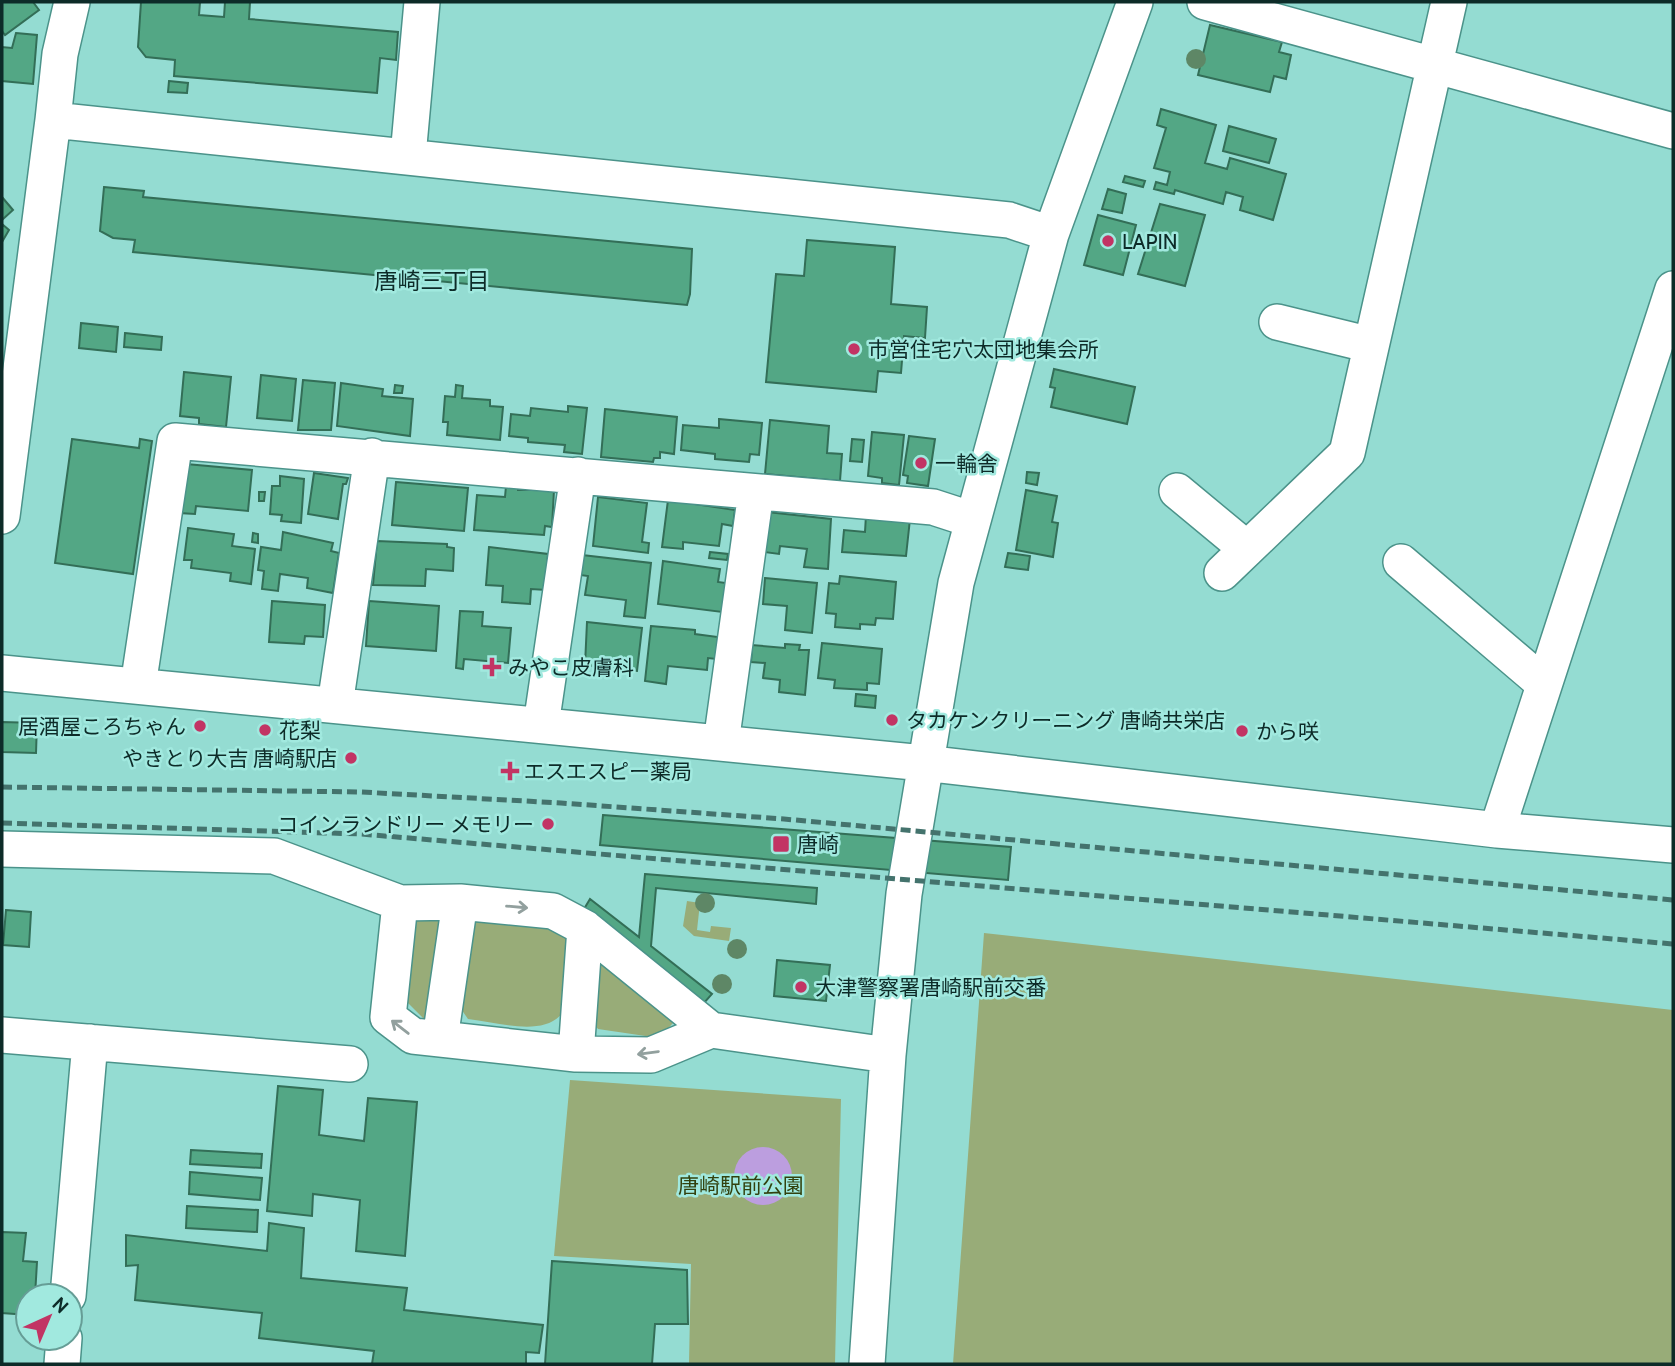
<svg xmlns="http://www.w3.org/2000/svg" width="1675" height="1366" viewBox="0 0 1675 1366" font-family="Cabin,'Noto Sans JP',sans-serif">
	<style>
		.green { fill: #98ac78 }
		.water { fill: #bc9edf }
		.building { fill: #53a785; stroke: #336e57; stroke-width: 2 }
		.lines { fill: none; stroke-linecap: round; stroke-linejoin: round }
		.minor-casing { stroke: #4b938a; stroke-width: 38 }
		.minor { stroke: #fff; stroke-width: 35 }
		.rail { stroke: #44736d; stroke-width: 5; stroke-dasharray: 10 5; stroke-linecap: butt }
		.tree { fill: #5e8766 }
		.oneway { stroke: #92a09e }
		.poi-dot { fill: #c23464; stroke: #a1e9df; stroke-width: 2.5 }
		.labels { text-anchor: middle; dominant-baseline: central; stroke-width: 5; stroke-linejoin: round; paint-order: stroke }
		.poi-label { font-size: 21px; fill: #0d2b28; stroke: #a1e9df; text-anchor: start }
		.park-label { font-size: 21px; fill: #32410e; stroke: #a1e9df }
		.neighbourhood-label { font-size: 23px; fill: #0d2b28; stroke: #a1e9df }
	</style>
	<rect width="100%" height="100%" fill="#94dcd2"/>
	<path class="green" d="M687,901l13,2 -3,27 13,2 1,-6 20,2 -2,13 -35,-5 -11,-10z
		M422,911l20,1 -17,108 -18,-18 3,-71z
		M472,914l90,10c14,22 12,29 11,56 -4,65 -59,45 -105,39l-9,-13z
		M984,933l689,77v354h-720z
		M601,958l73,64 -15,16 -61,-9 -8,-10z
		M570,1080l271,19 -6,265h-146l2,-100 -137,-8z"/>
	<path class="water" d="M734 1176a29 29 0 1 1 58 0a29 29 0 1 1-58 0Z"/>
	<path class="building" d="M2,2h31l6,8 -34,25 -3,-4z
		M141,2h59l-1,13 25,2 1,-15h25l-1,17 149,13 -2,28 -16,-2 -3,35 -203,-17 1,-16 -29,-3 -8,-10z
		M1210,25l72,17 -3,10 12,3 -5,24 -12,-3 -4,16 -72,-17z
		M16,33l21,2 -4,49 -31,-3v-34l10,1z
		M169,81l19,2 -1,10 -19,-1z
		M1161,109l55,16 -11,38 22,6 3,-11 56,16 -13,46 -33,-10 3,-13 -17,-5 -3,12 -48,-14 -1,4 -20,-5 2,-7 11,3 3,-13 -16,-4 12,-40 -9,-3z
		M1229,126l47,13 -7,24 -46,-12z
		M1125,176l20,5 -2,6 -20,-5z
		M104,187l40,4 -1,6 549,52 -2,45 -3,11 -554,-53 2,-12 -22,-2 -13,-7z
		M1108,189l18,5 -4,19 -20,-4z
		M2,197l11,13 -11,10z
		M1160,204l45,11 -20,71 -47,-12z
		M1098,215l38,10 -13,50 -39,-10z
		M2,224l7,6 -7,12z
		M807,240l88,7 -4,57 36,3 -2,31 -21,-2 -3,37 -23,-2 -2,21 -110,-10 10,-108 28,2z
		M81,323l37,4 -2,25 -37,-4z
		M125,333l37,4 -1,13 -37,-3z
		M1054,369l81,18 -8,37 -76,-17 4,-19 -5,-1z
		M184,372l47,5 -5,50 -27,-3v-6l-19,-2z
		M261,375l35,4 -4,42 -35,-3z
		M303,380l32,3 -4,47h-33z
		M341,383l42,6 -1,7 31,3 -3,37 -73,-10z
		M395,385l8,1 -1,7h-8z
		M456,385l7,1 -1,12 28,2v6l13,1 -3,33 -53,-5 1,-13h-5l2,-26 10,1z
		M568,406l19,2 -5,46 -18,-2 1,-7 -37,-3v-4l-19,-2 2,-22 19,2 1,-8 37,4z
		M605,409l72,8 -3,37 -14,-2v6h-6l-1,4 -52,-5z
		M719,419l43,4 -3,32 -9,-1 -1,8 -34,-3v-5l-34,-4 2,-25 36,3z
		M770,420l59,6 -2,27 15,1 -2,27 -75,-7z
		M872,432l32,3 -5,50 -17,-2v-5l-14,-2z
		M909,436l26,3 -7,47 -21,-3 1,-7 -5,-1z
		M72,439l67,9 1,-9 12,2 -19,133 -78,-11z
		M852,439l12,1 -2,22 -12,-1z
		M186,464l66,6 -4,41 -52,-5 -1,8 -16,-1z
		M1027,472l12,1 -2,12 -11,-2z
		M314,473l34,5 -2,6h-3l-5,35 -30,-5z
		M280,476l24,3 -3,44 -20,-2 1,-6 -12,-1 2,-28h8z
		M396,482l72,6 -4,43 -72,-6z
		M506,486l12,1v3h36l-2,37 -7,-1 -1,9 -70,-5 3,-35 28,2z
		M1026,490l31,6 -5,26 6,1 -5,34 -37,-7z
		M259,492h6l-1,9h-5z
		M598,497l49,6 -5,39 7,1 -1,10 -55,-7z
		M668,500l67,10 -2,16 -11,-2 -3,22 -36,-4v7l-21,-2z
		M767,512l64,7 -3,50 -24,-2 3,-18 -27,-3 -1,8 -15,-2z
		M866,515l44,4 -4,37 -64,-4 2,-22 21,2z
		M188,528l46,6 -2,12 23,3 -4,35 -21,-3 1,-8 -40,-5 1,-8h-8z
		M283,532l50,11 -2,8 8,2 -6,40 -26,-5 1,-10 -28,-4 -2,17 -16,-2 2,-18 -6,-1 3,-23 20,3z
		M253,533l5,1v9l-6,-1z
		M377,541l70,3v3l7,1 -1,23 -27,-2 -1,17 -52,-1z
		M489,547l59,7 -2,36 -15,-1 -1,15 -28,-2 1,-16 -17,-1z
		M710,552l18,2 -1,6 -18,-2z
		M1008,553l22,3 -2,14 -23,-3z
		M582,555l69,8 -6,55 -21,-2 2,-16 -41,-5 3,-19 -8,-1z
		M663,561l57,8 -2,13 8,1 -4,29 -64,-8z
		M840,576l56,6 -3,37 -17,-1 -1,7 -15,-1v5l-25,-2 1,-13 -10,-1 3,-30 10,1z
		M765,578l52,5 -5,50 -27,-3 2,-24 -24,-2z
		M272,601l53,4 -2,32 -18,-1 -1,8 -35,-2z
		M369,601l70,5 -3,45 -70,-5z
		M460,611l23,1 -1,14 29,2 -3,35 -44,-4 -1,10 -7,-1z
		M587,622l55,6 -5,43 -52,-6z
		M651,626l44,4v4l23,3 -2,22 -8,-1 -1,12 -39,-4 -2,18 -21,-3z
		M822,643l60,6 -3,35 -12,-1v7l-33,-2 1,-8 -17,-2z
		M785,644l15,1 -1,5h10l-4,45 -26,-3 1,-12 -17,-2 2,-15 -14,-1 1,-17 33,3z
		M856,694l20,2 -1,12 -20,-2z
		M2,722l35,1 -1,30 -34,-1z
		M603,815l408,32 -3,33 -408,-35z
		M645,874l172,14 -1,16 -160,-16 -5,58 61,48 -8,9 -120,-94 6,-10 49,38z
		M6,910l25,2 -2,35 -26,-2z
		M777,960l53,5 -4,36 -52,-5z
		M278,1086l45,4 -4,45 45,6 4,-43 49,4 -12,154 -49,-5 4,-51 -47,-6 -1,22 -45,-5z
		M191,1150l71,4 -1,14 -71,-4z
		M190,1172l72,6 -2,22 -71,-6z
		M187,1206l71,4 -1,22 -71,-4z
		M269,1223l35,5 -3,50 106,10 -3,22 139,15 -4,28 -13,-1v12h-154l2,-13 -115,-13 3,-25 -127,-13 3,-35 -12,1v-31l141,16z
		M2,1232l24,1 -3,28 14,1 -2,34h-7v19l-26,-2z
		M552,1261l135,9 1,54h-33l-3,40h-107z"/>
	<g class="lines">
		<g class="minor-casing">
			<path id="minor" d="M1205,2l468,129
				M53,120l7,-66 12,-52
				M408,156l14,-154
				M1277,322l94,23
				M1177,491l70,58
				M2,516l51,-396 956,100 42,14
				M1401,562l143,122
				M1222,573l125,-120 102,-451
				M2,673l922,90 573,67 176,15
				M138,686l37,-245 758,66 40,13
				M335,705l37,-249
				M541,725l37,-250
				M721,743l35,-251
				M1497,830l176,-541
				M2,849l272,7 126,47 60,-1 93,9 32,17 126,102 177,25
				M400,903l-12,114 25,19 163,18 75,1 60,-25
				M2,1035l348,29
				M440,1039l20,-137
				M576,1054l9,-126
				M68,1296l22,-254
				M62,1364l2,-26
				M867,1364l21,-309 16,-161 52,-311 95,-349 84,-232"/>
		</g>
		<use href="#minor" class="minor"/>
		<path class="rail" d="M2,787l359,5 200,11 223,16 889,81
			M2,823l359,11 1312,110"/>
	</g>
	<g class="tree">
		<circle cx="1196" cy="59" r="10"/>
		<circle cx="705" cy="903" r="10"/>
		<circle cx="737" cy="949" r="10"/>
		<circle cx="722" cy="984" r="10"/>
	</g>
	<defs><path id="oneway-shaft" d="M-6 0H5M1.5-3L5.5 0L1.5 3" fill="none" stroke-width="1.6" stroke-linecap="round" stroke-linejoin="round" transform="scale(1.75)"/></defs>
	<g class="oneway">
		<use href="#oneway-shaft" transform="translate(517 907) rotate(5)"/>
		<use href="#oneway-shaft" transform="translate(400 1027) rotate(-142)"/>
		<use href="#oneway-shaft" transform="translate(648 1053) rotate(172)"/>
	</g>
	<g class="poi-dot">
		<circle cx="1108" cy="241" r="7"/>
		<circle cx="854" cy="349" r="7"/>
		<circle cx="921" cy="463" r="7"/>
		<path d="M488.5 656.5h7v7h7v7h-7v7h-7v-7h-7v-7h7z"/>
		<circle cx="892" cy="720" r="7"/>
		<circle cx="200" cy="726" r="7"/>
		<circle cx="265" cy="730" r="7"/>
		<circle cx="1242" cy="731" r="7"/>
		<circle cx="351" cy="758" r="7"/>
		<path d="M506.5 760.5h7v7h7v7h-7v7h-7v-7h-7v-7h7z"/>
		<circle cx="548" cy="824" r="7"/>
		<rect x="772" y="835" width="18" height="18" rx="3.5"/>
		<circle cx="801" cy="987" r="7"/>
	</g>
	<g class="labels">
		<g class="poi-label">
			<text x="1122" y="241">LAPIN</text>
			<text x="868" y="349">市営住宅穴太団地集会所</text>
			<text x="935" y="463">一輪舎</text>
			<text x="508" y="667">みやこ皮膚科</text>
			<text x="906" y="720">タカケンクリーニング 唐崎共栄店</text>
			<text x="186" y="726" text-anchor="end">居酒屋ころちゃん</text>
			<text x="279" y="730">花梨</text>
			<text x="1256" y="731">から咲</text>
			<text x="337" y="758" text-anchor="end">やきとり大吉 唐崎駅店</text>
			<text x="524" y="771">エスエスピー薬局</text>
			<text x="534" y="824" text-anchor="end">コインランドリー メモリー</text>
			<text x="797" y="844">唐崎</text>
			<text x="815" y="987">大津警察署唐崎駅前交番</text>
		</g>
		<g class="park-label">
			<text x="741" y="1185">唐崎駅前公園</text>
		</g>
		<g class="neighbourhood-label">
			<text x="432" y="281">唐崎三丁目</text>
		</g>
	</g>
	<rect width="1675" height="1366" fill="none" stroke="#0d2b28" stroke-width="7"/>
	<g transform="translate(49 1317) rotate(44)"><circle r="33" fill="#a1e9df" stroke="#669d96" stroke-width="2"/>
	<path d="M0-5L12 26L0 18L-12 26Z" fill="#c23464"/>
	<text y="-10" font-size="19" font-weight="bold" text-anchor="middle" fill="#0d2b28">N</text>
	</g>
</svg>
